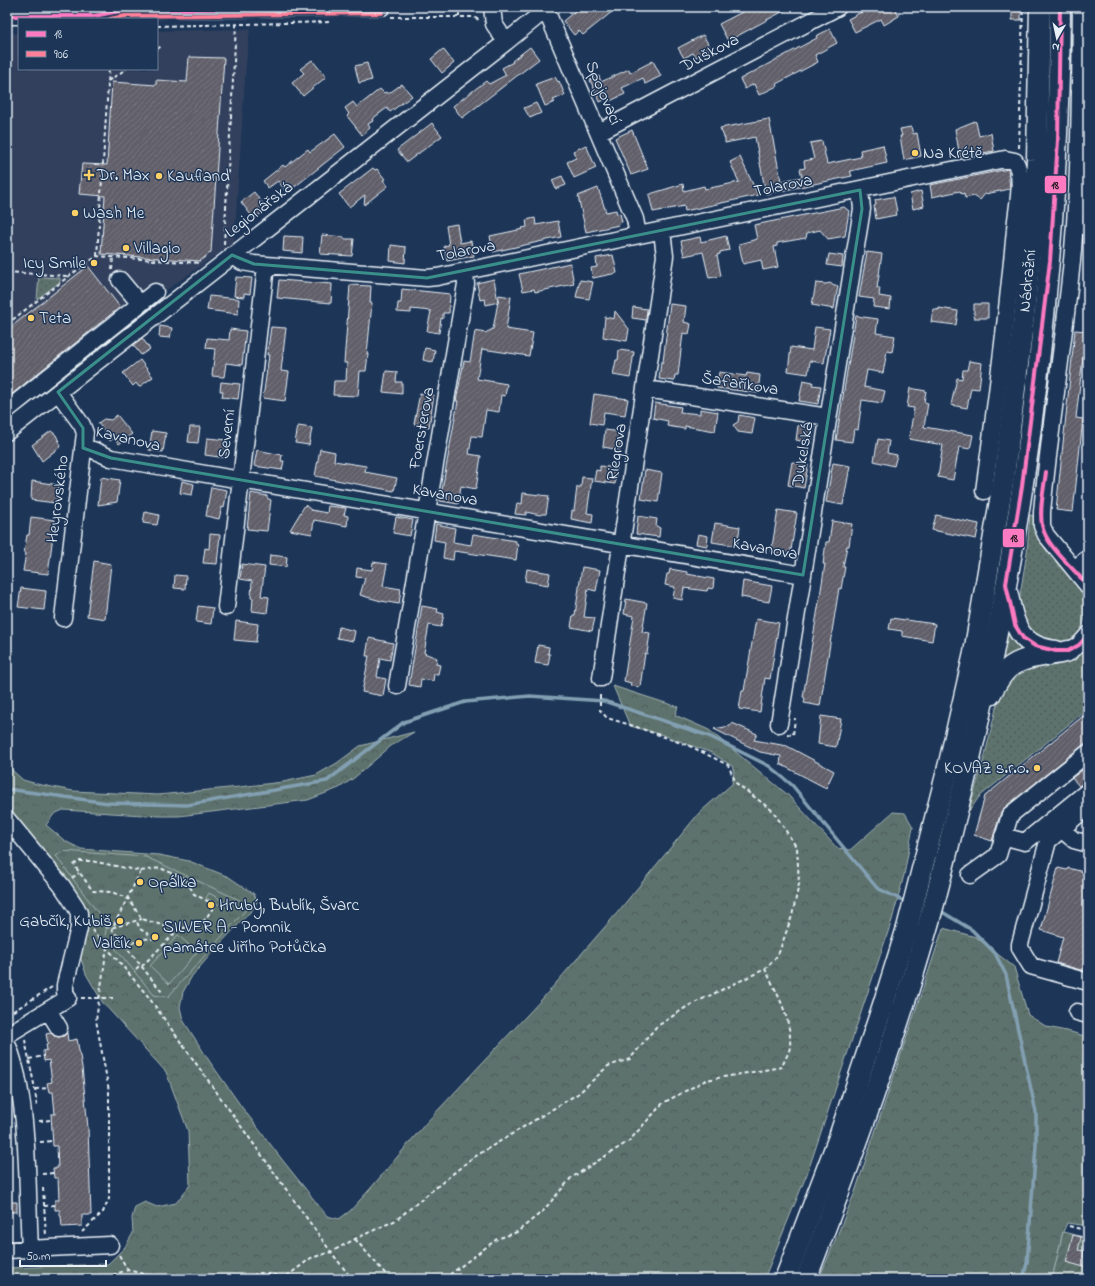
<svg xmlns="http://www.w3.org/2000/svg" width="1095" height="1286" viewBox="0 0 1095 1286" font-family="'Indie Flower',sans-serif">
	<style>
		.built { fill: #31415d }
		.grass { fill: url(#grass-dots); stroke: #a2b2b2 }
		.forest { fill: url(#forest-crowns); stroke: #a2b2b2 }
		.park { fill: url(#park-tufts); stroke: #a2b2b2 }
		.garden { fill: url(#garden-furrows); stroke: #a2b2b2 }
		.pitch { fill: #5d726d; stroke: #a2b2b2 }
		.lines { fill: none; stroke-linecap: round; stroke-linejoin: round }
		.stream { stroke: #83a0b3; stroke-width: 3.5 }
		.building { fill: url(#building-hatch); stroke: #e8f1f8 }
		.minor-casing { stroke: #e8f1f8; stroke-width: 19 }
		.major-casing { stroke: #e8f1f8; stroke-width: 23 }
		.path { stroke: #e8f1f8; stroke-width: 2; stroke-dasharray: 4 3; stroke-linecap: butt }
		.minor { stroke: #1d3557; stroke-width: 16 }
		.major { stroke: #1d3557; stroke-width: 20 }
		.bus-1-casing { stroke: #1d3557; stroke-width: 7 }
		.bus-2-casing { stroke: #1d3557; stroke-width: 7 }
		.bus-1 { stroke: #fe7ac1; stroke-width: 4 }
		.bus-2 { stroke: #ff8098; stroke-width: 4 }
		.marked { fill: none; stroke: #3a8f8a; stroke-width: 3; stroke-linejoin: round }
		.poi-dot { fill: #ffd166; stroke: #1d3557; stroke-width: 1.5 }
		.labels { text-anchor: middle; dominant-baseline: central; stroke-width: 3; stroke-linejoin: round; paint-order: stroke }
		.street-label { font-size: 17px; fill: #e8f1f8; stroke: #1d3557 }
		.poi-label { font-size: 17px; fill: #e8f1f8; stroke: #1d3557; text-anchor: start }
		.line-badge { stroke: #1d3557; stroke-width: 1.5 }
		.pale-badge-label { font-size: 11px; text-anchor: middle; font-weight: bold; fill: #111 }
	</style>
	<defs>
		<pattern id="grass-dots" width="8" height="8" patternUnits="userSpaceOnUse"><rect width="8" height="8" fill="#5d726d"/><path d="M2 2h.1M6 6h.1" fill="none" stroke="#505b5a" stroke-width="1.8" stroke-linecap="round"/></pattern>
		<pattern id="forest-crowns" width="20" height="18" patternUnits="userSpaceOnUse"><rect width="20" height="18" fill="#5d726d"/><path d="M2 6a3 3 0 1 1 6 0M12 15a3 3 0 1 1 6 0" fill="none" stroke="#505b5a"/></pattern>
		<pattern id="park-tufts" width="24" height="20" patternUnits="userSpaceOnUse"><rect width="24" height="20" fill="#5d726d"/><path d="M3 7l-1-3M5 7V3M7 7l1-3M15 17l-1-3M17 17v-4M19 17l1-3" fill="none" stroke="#505b5a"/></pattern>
		<pattern id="garden-furrows" width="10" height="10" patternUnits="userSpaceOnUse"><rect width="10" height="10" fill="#5d726d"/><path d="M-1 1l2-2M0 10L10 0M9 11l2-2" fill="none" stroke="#505b5a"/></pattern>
		<pattern id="building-hatch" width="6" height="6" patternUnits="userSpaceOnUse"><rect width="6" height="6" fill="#605e6a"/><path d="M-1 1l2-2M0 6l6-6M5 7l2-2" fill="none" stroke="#777680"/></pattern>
	</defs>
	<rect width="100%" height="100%" fill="#1d3557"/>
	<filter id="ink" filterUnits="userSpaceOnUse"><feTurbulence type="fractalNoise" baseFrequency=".025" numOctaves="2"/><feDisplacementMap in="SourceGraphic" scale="8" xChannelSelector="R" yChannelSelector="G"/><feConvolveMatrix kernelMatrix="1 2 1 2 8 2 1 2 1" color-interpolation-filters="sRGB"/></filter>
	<g filter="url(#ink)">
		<path class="built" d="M250,29l-4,35 -12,179 -69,48 -158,125v-382l12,-1v36h138v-38z"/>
		<path class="grass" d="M39,277l21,1v4l-23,17z
			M1030,515l4,1c2,10 4,20 9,29 13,24 47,39 42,71 -1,7 -4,14 -9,19 -14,12 -23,9 -40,5l-17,-25 -1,-8 9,-55z
			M1009,627l24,25 -32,15z
			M1088,647v62l-109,88 -9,13h-1l16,-55 14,-59 15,-27z"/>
		<path class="forest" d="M613,686l65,21 -3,8 34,15 79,65 49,53 13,2 43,-38 12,1 8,14 -9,48 -12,45 -85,254 -43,105h-757v-11l101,-4 17,-17 8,-14 -1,-15 3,-11 10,-5 12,5 19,-4 14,-18 -2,-54 -22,-59 -63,-69 -17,-29 -6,-18 5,-15 3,-19 -4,-17 -68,-87 -9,-10v-47l6,10 10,9 14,4 36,7 85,4 81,-8 44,-5 33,-7 21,-12 23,-17 54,-14 -23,14 -37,32 -15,10 -31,12 -129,16h-20l-96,-6 -9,4 -8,11 19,16 16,8 78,6 30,6 40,16 25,17 3,7 -3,7 -36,38 -26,30 -9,16 -3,15 3,13 27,42 31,44 43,56 43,54 12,3 11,-8 20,-22 56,-66 117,-125 74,-85 82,-100 33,-29 2,-12 -2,-6 -20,-13 -52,-19 -30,-8z
			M943,928l33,9 38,30 14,48 19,12 24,5 17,5v189l-21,-3 -4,9 -11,47h-233l36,-87z"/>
		<path class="park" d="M63,851l83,6 104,48 -82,92 -14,-2 -49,-59 2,-11 -51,-69z"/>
		<path class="garden" d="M1063,1232l25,6v41h-36z"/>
		<path class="pitch" d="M209,893l16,9 -2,5 -17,-9z
			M178,935l19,17 -28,32 -19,-18z"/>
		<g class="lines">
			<path class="stream" d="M7,789l102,14 78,2 140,-24 77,-59 61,-20 65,-6 74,5 105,35 60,30 23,19 85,103 31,15
				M939,910l33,20 23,23 11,22 30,137v34l-9,117 -4,16"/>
		</g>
		<path class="building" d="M580,7h38l-35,28 -4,-4 -5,4 -11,-14z
			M752,7h39l-63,34 -9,-17z
			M871,7h23l5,9 -15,9 -3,-6 -26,13 -7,-13z
			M1012,7h9v13h-9z
			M830,29l7,14 -22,12 3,7 -42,22 1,2 -18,9 -5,-11 -9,5 -5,-10 77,-41 -1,-2z
			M703,35l8,14 -15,8 -3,-4 -9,5 -6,-10z
			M530,47l9,12 -77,59 -9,-12 33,-25 3,3 17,-9 -4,-7 11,-6 -1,-1z
			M443,49l11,14 -12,10 -11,-14z
			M189,57l35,1 -13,194 -11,9 -99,-7 4,-58 -26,-2 3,-30 25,1 5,-83 44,3v-5l31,2z
			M312,60l14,17 -23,19 -11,-13 12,-10 -4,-4z
			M653,61l8,15 -16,8 -2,-6 -21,10 3,6 -15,7 -2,-3 -8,4 -10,-22 9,-4 2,6 28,-13 1,4z
			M367,63l5,17 -13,3 -4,-17z
			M555,77l3,5 1,-1 6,14 -12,5 2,2 -10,4 -9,-22z
			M402,84l10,12 -22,16 -3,-4 -15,11 1,2 -5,3 2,4 -8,7 -15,-19 2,-2 -4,-6 8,-6 4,5 23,-18 4,4 2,-1 2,2z
			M536,103l5,10 -11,5 -6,-10z
			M769,119l12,62 21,-4 -2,-8 5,-1 -1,-7 10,-2 -4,-16 12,-2 5,23 34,-7 -1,-7 23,-5 4,18 -37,8 2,5 -86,18 -11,-57 -30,6v-4l-5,-11z
			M975,121l1,1 3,14 12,-3 3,18 -34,6 -5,-28z
			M432,123l10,13 -35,26 -10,-12z
			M911,127l2,7 4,-1 4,23 -17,4 -4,-24h2l-2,-7z
			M632,130l16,39 -17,6 -16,-37z
			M335,134l10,13 -58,46 -9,-12 -10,7 -5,-7 20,-16 2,2 23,-18 2,3z
			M586,145l10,23 -22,10 -7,-16 9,-4 -3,-7z
			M740,157l18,38 -73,16 -1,-5 -31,6 -4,-17 4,-2 30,-9 1,7 20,-5 1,3 34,-7 -9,-20z
			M373,168l2,2 2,-1 8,10 -2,1 5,6 -24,19 1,-10 -16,12 -10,-13z
			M1008,169l2,20 -25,5 -5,6 -6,-4 -9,2 -1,-5 -2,1 -2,-3 -28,6 -2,-12z
			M562,176l4,9 -10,4 -4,-9z
			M598,188l8,24 10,-2 1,4 3,-1 2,9 -3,1v2l-33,7 -8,-36z
			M921,191l3,15 -11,3 -3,-15z
			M254,192l13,17 -13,10 -13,-17z
			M892,197h2l3,15h-2l1,3 -20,4 -2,-13 2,-1 -1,-5z
			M844,207l5,4 -4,25 -17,3 -8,-9 -13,3 -1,5 -29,5v3l-3,1 4,20 -15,3 -2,-10 -18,4 -4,-20 18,-5 -3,-14z
			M535,218l1,7 22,-4 3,16 -68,15 -3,-16 33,-7 -1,-1 5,-1 -1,-7z
			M457,224l3,19 11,-2 3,15 -27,5 -3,-15 5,-1 -3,-19z
			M322,235l22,2v2h10l-2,17 -32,-2z
			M284,236l19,1 -1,16 -19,-2z
			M726,236l3,14 -9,2v2l-3,1 4,21 -12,2 -6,-26 -19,4 -3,-15 19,-4 1,5z
			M391,245l15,2 -1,16 -15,-2z
			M867,252l15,2 -5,34h3l-1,8 12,2 -1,11 -17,-2 1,-8 -15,-2z
			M829,254l14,2 -1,11 -15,-2z
			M613,255l4,18 -24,5 -2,-10 6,-1 -1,-9z
			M570,263l4,21 -39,8 -1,-3 -11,2 -4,-17z
			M88,266l32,41 -113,91v-68z
			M236,277l16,1 -2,16 -6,-1v4l-10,-1z
			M494,279l4,23 1,-7 12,2 -5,32 27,4 -4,23 -47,-7 -5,30 30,5 -2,12 -4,-1 -2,17 -13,-2 -4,27 -10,-1 -3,18 12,2 -5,33 -15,-3 -3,18 -18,-3 18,-100h-2l8,-40 6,1 5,-31 10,2 8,-4 5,-27 -12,3 -1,-6 -5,1 -3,-17z
			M279,280l53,4 -1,19 -54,-5z
			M580,280l13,2 -4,17 -13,-2z
			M816,283l10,1 4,-1 4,3h4l-4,23 -22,-4z
			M350,285l21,1 -1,17h2l-5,51h1l-2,17h-6l-2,25 -25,-1 1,-14h12l1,-18h-3z
			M402,289l48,5 -1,19h-6v6l-2,-1 -2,15 -12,-2 4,-20 -20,-2v4l-14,-1 1,-9h3z
			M209,296l30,3 -1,15 -31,-4z
			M670,304l16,2 -2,16 7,2 -2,10 -6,-1 -5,42h-3l-1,6 -15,-2 2,-17h2z
			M974,304h14v14h-14z
			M633,307l14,2 -1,11 -14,-2z
			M939,308l19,3 -2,14 -25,-3 2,-13 6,1z
			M615,311l14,18 -2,12 -24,-4 2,-20 9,2z
			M856,316l22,3 -2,14 19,3 -3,16 -5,-1 -4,22 -16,-3 -3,17 21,4 -3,12 -20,-3 -4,30 -4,-1 -2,13 -16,-2z
			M160,326l12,2 -2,10 -11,-1z
			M271,327l15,1 -5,43 8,1 -4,29 -22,-3 6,-43h-2z
			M815,327l15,2 -6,34 -14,-2 -2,13 -20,-3 3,-24 21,3z
			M230,329l16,2 -4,34 -16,-2 -2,14 -12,-1 3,-27 -9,-1 1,-10 22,2z
			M1075,330l11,1 -10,87 7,1 -10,93 -17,-2z
			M142,338l8,11 -9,6 -8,-10z
			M425,348l10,2 -2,12 -10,-2z
			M619,350l15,2 -4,26 -17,-3 3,-15h2z
			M140,360l13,17 -14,10 -3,-4 -3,3 -10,-13z
			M969,361l13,2 -3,26 -8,-1 -4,20 -16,-3 6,-27 5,1 1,-9h4z
			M386,371l11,1 -1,10h6v12l-19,-2z
			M719,372l27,4 1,-3 13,2 -2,18 -41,-5z
			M803,380l10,2 -1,3 9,1 -3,18 -19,-3z
			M221,382l19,2 -2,15 -16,-2 1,-6h-3z
			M910,388l16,3 -2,11 4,1 -4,24 49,8 -3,14 -11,-2 -6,33 -15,-3 5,-32 -34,-6 5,-31 -7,-1z
			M420,393l14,2 -5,32 -15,-3z
			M594,394l34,5 -3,16 -21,-3 -2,13 -12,-2z
			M655,403l26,4 -1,5 20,2v-5l18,3 -3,19 -30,-5v3l-18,-3 1,-5 -15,-3z
			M117,415l15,19 -13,10 -5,-6 -4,3 -5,-7 1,-1 -8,-10 6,-4 7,1z
			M739,415l16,3 -3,16 -14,-2 -5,-7 5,-3z
			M798,425l16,2 -3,16 -15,-3z
			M298,426l14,2 -3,17 -14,-2z
			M190,427h10l-2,16 -10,-1z
			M605,430l17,2 -2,18 -17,-3z
			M51,431l5,4 5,11 -19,15 -10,-16z
			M152,431l14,2 -3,19 -14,-2z
			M207,438l21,2 -2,18 -21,-3z
			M878,439l11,2 -2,12 10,2 -3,11 -20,-5z
			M320,449l15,3 -1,9 32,5 -1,6 32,6 -3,13 -79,-15z
			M257,450l25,5 -1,6h3l-2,9 -28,-4z
			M792,462l16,3 -4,23 -16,-3z
			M833,463l17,3 -7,39 -17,-3z
			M600,466l17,2 -2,16 -21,-3 2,-11 4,1z
			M645,470l17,3 -4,29 -17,-3z
			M101,477l19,3 -3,22 -19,3z
			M582,477l10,1 -5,35 6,1 -1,9 -21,-4 1,-9 2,1 3,-24h4z
			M32,481l27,4 -3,18 -25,-3z
			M182,481l12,3 -2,11 -12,-2z
			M211,487l16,3 -3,18 -2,-1 -3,12 -13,-3z
			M251,493l16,3v2l4,2 -4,31 -20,-2z
			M523,493l26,3 -3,18h-4l-2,1 -14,-3v3l-11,-1 2,-11 5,1z
			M305,505l6,5 16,3 1,-7 18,2 -2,7 4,1 -1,10 -33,-6 -2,14 -22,-4z
			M778,510l19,3 -7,43 -19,-3z
			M145,512l14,3 -2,10 -14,-2z
			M936,515l43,9 -3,15 -44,-9z
			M638,516l19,3 -1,7 4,2 -1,9 -23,-3z
			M31,517l24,3 -7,54 -25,-3 3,-18h-2l3,-18h2z
			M396,517l17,3 -3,16 -17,-3z
			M832,521l20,3 -3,22h-2l-4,21h2l-4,22 -2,-1 -19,118 -16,-3 1,-5 -2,-1 17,-101 5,-32h-2l3,-22h3z
			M715,523l25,4 -3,19 -25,-4z
			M436,524l19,4 -2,14 18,3 2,-11 43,7v3h2l-2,16 -62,-9 -1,9 -10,-2 2,-16 -11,-2z
			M210,534l10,1 -3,29 -14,-1 2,-15 4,1z
			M698,534l10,2 -1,10 -11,-2z
			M270,555l17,2 -1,10 -17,-2z
			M94,561l17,3 -6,55 -18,-3z
			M373,562l14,2 -4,22 18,3 -2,15 -18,-3 -21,-6 5,-17 -9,-1 1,-9 15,2z
			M242,564l23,3 -4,29 8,1 -2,16 -15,-2 1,-13h-2l1,-17 -12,-2z
			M582,567l18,3 -4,21 -8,-2 -4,28 11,1 -3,13 -21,-4 2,-12h2z
			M527,569l23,4 -2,12 -23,-4z
			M670,569l17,3v2l27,5 -1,10 -5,-1 -1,3 -23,-3 -2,12 -9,-2 2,-11 -10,-2 2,-11h2z
			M175,575l11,1 -1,13 -11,-1z
			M743,581l29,5 -3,16 -28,-5z
			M21,588l25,3 -2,19 -26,-3z
			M626,599l21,4 -5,29 8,1 -3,21 -2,-1 -5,34 -10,-1 1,-3 -7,-2 10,-65 -10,-2z
			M198,606l15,2 -2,16 -15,-2z
			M422,606l16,3 -1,3 7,2 -3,13 -12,-2 -5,28 13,5 -1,6 4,1 -2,9h-4l-1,7 -12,-2 -1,8 -11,-2z
			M891,618l44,6 -3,17 -30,-5v-5l-13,-2z
			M756,619l23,4 -9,56 -5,-1 -5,34 -21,-3 3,-18h2z
			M236,621l22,3 -2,18 -22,-2z
			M339,627l16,4 -2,10 -16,-3z
			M369,638l24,5 -3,17 -10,-2 -3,19 9,2 -3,17 -21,-4 7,-36h-3z
			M538,645l11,2 -1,7h2l-2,11 -13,-2z
			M1088,712v29l-84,67 -3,4 -9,29 -18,-6 11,-39z
			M821,716l20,3 -5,28 -18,-3z
			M732,723l25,11 -3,6 33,6 47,25 -8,17 -46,-24 1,-8 -21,-4 -46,-23 16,-3z
			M1086,767l2,3v10l-9,6 -7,-8z
			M1058,868l9,2 1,-2 20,5v99l-32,-9 7,-26 -22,-7z
			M51,1033l3,3 5,1 5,-1 3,-3 1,8 9,-2 5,28 6,61 3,87h-9v11l-20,1 -1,-11h-1v-6h-5v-10h4l-1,-22h-4l-1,-10h5l-1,-22h-4l-2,-32h4l-2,-22h-4l-2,-9 5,-1 -3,-22 -5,1 -1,-10 4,-1 -1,-5 2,-1 -2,-10z
			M7,1202h10v10h-10z
			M1073,1235l8,2 -3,13 6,1 -1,6 3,1 -2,9 -18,-5z"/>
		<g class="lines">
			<g class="minor-casing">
				<path id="minor" d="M1081,7c-1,81 -1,162 -8,243 -8,87 -23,174 -31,262v14l4,9 42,51
					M7,16h87l30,-6 258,-3
					M506,42l32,-26 8,-2 3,3 86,202 3,16
					M599,132l239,-125
					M232,255l10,7 12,2 173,14 10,-1 568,-118 10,2c10,16 1,51 0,69 -8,87 -19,174 -31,261
					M120,280l20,24
					M646,389l182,28
					M58,392l24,33 3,8 -22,185
					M7,410l148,-118
					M7,432l499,-390 -12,-18 -2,-17
					M83,448l10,2 18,8 692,117
					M1074,569l14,-11
					M226,607l40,-341
					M1068,651l11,-6 9,-10
					M601,678l64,-422 -3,-25
					M397,686l69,-402 -1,-13
					M779,724l83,-515 -2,-19
					M1088,806l-40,35 -28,103v4l11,18 57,16
					M7,819l55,67 14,21 3,6v15l-14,57v7l3,6 -61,37
					M1061,829l13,11 11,3
					M1003,836l22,6 63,-51
					M970,875l28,-20 12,-40 78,-62
					M48,1010l11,18
					M1077,1012l11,3
					M7,1044c5,10 7,21 10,32 12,56 10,116 13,173
					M7,1250l103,-5"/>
			</g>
			<g class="major-casing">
				<g id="major">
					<path d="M1008,595c6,32 12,52 48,56"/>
					<path d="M990,695c4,-7 8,-15 13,-21 16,-20 43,-16 65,-23"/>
					<path id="s1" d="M785,1279l54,-142 44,-132 24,-77 42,-165 25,-110 30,-176 20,-161 9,-92 4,-64 3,-153"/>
					<path d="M806,1279c44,-114 86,-229 120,-347 12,-40 21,-80 31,-120 66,-263 102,-534 103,-805"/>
				</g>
			</g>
			<path class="path" d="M391,17h81l8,3
				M459,17v-10
				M157,26l175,-4
				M157,49l5,-3
				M108,81l18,-12
				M1019,148l4,-141
				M224,244l12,-219
				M97,256l12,-187
				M112,270l1,-13
				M7,272l61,4
				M7,324l62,-48 28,-20 103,7
				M787,734l6,1 2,-16h-1
				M72,878l7,-5
				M92,923l19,5 31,-9
				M114,925l27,-54
				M111,928l51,64
				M92,930l55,65 184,257 24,-13 41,-19 75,-61 108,-66 29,-27 22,-7 26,-32 32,-21 77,-37 13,-14 14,-39 7,-32 -2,-36 -24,-37 -37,-28 -8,-18 -36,-18 -58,-21 -27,-8 -7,-8v-18
				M112,941l6,-4
				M126,948c9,-8 15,-10 26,-9l1,-2 -13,-8 -4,-9
				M142,966l36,-36 26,-9 11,-16 -21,-11 -8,-15 -26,-11 -19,3 -50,-10h-12l-5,4 19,26 18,1 17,6 14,21 36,11
				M136,969l4,-4
				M81,998h32
				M7,1015l45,-28
				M25,1040l10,49 2,19
				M29,1059l15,-3
				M35,1089l13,-1
				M39,1121l12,-1
				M40,1142l12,-1
				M42,1174l12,-1
				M43,1188l3,48
				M44,1206l11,-1
				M1069,1226l19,5
				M82,1232l21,-20 6,-13v-108l-13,-71 11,-73
				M355,1239l35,40
				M119,1255l9,15
				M99,1279l29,-9 34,9
				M168,1279l21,-5 44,5
				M239,1279l21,-6 26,4 25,-19 20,-6 21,27
				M444,1279l53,-40 20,-7 26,-21 28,-33 58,-37 34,-38 43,-23 76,-13c2,-6 7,-14 8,-20 2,-28 -13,-54 -25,-78"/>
			<use href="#minor" class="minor"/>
			<use href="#major" class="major"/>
			<g class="bus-1-casing">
				<path id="bus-1" d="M1060,7l-2,133 -8,121 -28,225 -16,98 9,41 8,13 12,8 21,5h12l11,-6 9,-10
					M7,16h87l30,-6 258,-3
					M1046,472c-2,17 -7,36 -4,53 4,22 32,43 46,61"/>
			</g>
			<g class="bus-2-casing">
				<path id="bus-2" d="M110,19l15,-3 257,-3"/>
			</g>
			<use href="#bus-1" class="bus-1"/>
			<use href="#bus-2" class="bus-2"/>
		</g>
	</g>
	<path class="marked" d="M860,190l2,19 -59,366 -692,-117 -28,-10v-20l-25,-36 174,-137 22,9 173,14z"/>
	<g class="poi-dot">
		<circle cx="915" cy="153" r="4"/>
		<path d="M87 169h4v4h4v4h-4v4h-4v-4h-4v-4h4z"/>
		<circle cx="159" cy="176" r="4"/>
		<circle cx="75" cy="213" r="4"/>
		<circle cx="126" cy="248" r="4"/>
		<circle cx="94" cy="263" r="4"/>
		<circle cx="31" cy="318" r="4"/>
		<circle cx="1037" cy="768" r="4"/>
		<circle cx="140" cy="882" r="4"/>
		<circle cx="211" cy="905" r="4"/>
		<circle cx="120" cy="921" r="4"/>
		<circle cx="155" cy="937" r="4"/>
		<circle cx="139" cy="943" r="4"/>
	</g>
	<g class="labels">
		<g class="street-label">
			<text transform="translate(710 53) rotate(-28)">Duškova</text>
			<text transform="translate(603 93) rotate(67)">Spojovací</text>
			<text transform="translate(783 186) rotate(-12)">Tolarova</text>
			<text transform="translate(259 210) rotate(-38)">Legionářská</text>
			<text transform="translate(466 251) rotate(-11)">Tolarova</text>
			<text stroke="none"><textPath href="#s1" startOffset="1031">Nádražní</textPath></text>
			<text transform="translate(740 384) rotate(9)">Šafaříkova</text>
			<text transform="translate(422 428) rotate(-80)">Foersterova</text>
			<text transform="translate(227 434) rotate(-83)">Severní</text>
			<text transform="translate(128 439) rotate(13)">Kavanova</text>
			<text transform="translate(617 452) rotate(-81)">Riegrova</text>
			<text transform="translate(803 454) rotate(-81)">Dukelská</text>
			<text transform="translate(445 495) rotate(10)">Kavanova</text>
			<text transform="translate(58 499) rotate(-83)">Heyrovského</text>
			<text transform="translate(765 549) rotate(10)">Kavanova</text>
		</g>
		<g class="poi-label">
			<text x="923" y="153">Na Krétě</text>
			<text x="97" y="175">Dr. Max</text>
			<text x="167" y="176">Kaufland</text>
			<text x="83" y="213">Wash Me</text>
			<text x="134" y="248">Villagio</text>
			<text x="86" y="263" text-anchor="end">Icy Smile</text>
			<text x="39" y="318">Teta</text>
			<text x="1029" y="768" text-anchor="end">KOVAZ s.r.o.</text>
			<text x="148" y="882">Opálka</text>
			<text x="219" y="905">Hrubý, Bublík, Švarc</text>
			<text x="112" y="921" text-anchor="end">Gabčík, Kubiš</text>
			<text x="163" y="927">SILVER A - Pomnik<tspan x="163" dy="20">památce Jiřího Potůčka</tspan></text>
			<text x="131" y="943" text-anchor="end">Valčík</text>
		</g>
	</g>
	<g class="line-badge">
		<rect x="1044" y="175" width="23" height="19" rx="4" fill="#fe7ac1"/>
		<rect x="1002" y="528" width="23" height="20" rx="4" fill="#fe7ac1"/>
	</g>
	<g class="pale-badge-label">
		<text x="1055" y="189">18</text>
		<text x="1014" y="542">18</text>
	</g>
	<rect width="1095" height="1286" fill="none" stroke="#1d3557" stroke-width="24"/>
	<rect x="12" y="12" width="1071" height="1262" fill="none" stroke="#e8f1f8" stroke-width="1.5" filter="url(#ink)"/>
	<rect x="18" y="18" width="140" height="52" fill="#1d3557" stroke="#6e8097"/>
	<rect x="26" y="31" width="20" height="6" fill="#fe7ac1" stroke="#6e8097"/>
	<text x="54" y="38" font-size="12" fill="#e8f1f8">18</text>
	<rect x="26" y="51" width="20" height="6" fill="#ff8098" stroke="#6e8097"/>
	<text x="54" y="58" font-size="12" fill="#e8f1f8">906</text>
	<g transform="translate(1057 38) rotate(189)" stroke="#1d3557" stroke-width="3" paint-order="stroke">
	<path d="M0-3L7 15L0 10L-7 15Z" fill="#e8f1f8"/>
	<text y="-6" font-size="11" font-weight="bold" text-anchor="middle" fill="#e8f1f8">N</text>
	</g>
	<path d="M20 1260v6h86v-6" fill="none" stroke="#e8f1f8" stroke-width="2"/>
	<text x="26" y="1260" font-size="12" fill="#e8f1f8" stroke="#1d3557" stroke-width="3" paint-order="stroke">50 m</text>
</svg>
